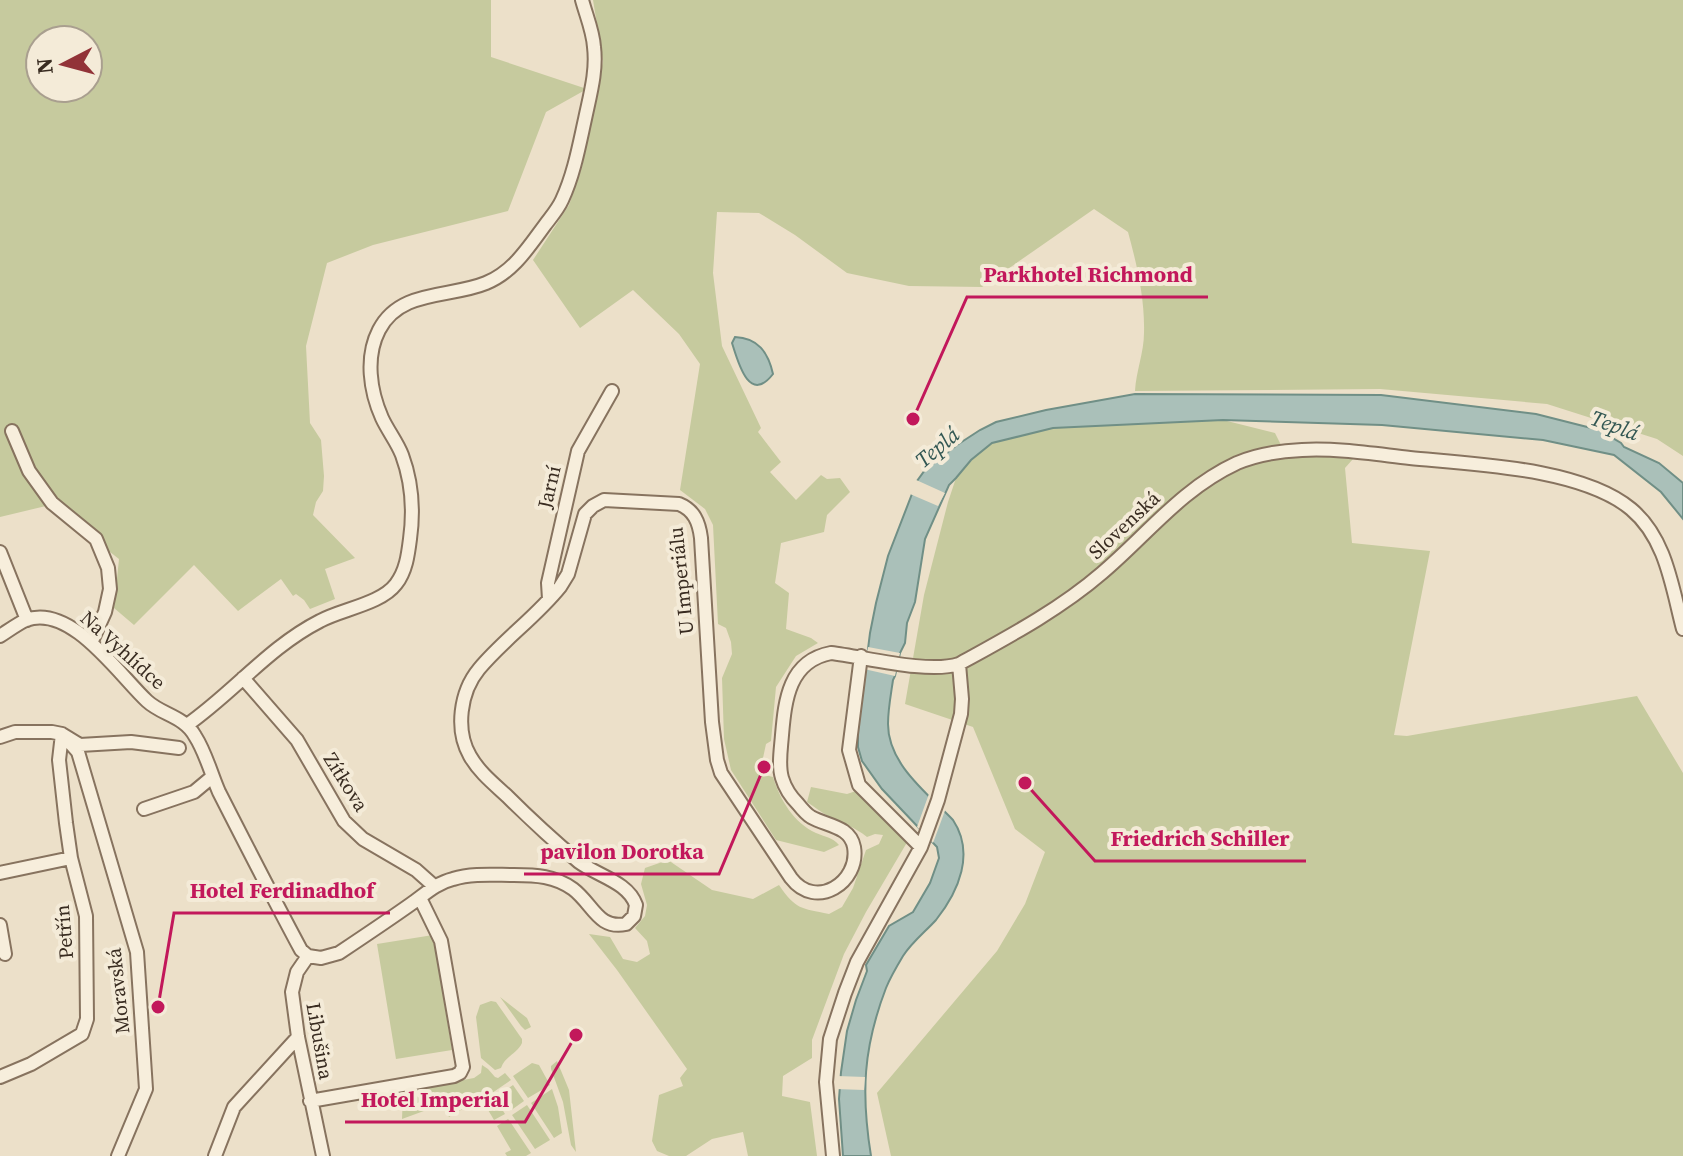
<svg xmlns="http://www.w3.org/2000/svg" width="1683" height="1156" viewBox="0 0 1683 1156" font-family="'Source Serif 4',serif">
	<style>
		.green { fill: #c6ca9e; fill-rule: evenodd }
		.water { fill: #aac0b9; stroke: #708f86; stroke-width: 2 }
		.pier { fill: #ece0c9 }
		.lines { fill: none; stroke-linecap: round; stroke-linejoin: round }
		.minor-casing { stroke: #87735f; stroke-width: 16 }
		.minor { stroke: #f7eedc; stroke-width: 12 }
		.labels { text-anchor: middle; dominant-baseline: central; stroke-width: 8; stroke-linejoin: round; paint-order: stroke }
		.street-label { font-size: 20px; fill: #392c21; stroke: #f4ebd8 }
		.water-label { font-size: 22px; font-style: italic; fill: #325753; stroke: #f4ebd8 }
		.leader { fill: none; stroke: #c2185b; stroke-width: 3 }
		.callout-dot { fill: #c2185b; stroke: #f4ebd8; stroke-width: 3 }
		.callout-label { font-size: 22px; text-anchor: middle; font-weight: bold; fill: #c2185b; stroke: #f4ebd8; stroke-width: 8; stroke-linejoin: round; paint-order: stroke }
	</style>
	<rect width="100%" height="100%" fill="#ece0c9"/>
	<path class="green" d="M0,0h491v57l96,32 -41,23 -38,99 -135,34 -46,18 -21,83 4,77 11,17 3,36 -1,15 -7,11 -3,13 42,43 -30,11 10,30 -25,10 -6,-9 -8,-6 -3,2 -12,-17 -43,32 -44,-46 -60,60 -20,-17 5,-49 -69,-54 -50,12zM40,40h48v48h-48z
		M593,0h1090v456l-26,-17 -110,-35 -167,-15 -245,2c1,-19 9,-39 9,-58 1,-34 -7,-68 -16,-101l-34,-23 -112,78 -73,-1 -62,-13 -52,-38 -36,-22 -42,-1 -4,61 9,73 39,82 -3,4 23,30 -11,10 26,28 25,-25 6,4 13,-1 10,14 -23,23 -3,17 -43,11 -6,40 14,10 -3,36 25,9 7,5 -22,13 -20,31 -5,54 -5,3 -3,14 -6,3 -2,6 6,7 12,3c7,23 21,46 43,56 9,4 16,4 23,12l-15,7 -48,-12 -45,-70 -7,-31 -2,-61 10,-24 -1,-12 -5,-14 -8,-4 -5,-99 -8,-16 -25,-19 20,-126 -21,-30 -46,-44 -53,38 -47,-68 36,-55 13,-38 21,-106z
		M1223,420l52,13 12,24 29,-1 37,3 -8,9 7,75 78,8 -36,184 13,1 230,-40 46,77v383h-792l-14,-63 120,-142 28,-47 20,-52 -30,-23 -42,-102 -68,-23 19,-109 24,-93 8,-24 12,-15 24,-20 61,-15z
		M811,787l36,7 12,-4 50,49 -43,73 -22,42 -32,86v18l-29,18 -1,20 28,6 7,54h-69l-5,-24 -31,7 -26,17h-17l-12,-5 -5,-10 7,-46 24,-9 -3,-8 7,-9 -70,-99 -28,-36 21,3 13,22 14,3 13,-8 -3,-13 -12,-13 10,-12 2,-11 -6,-21 4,-16 23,-8 44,30 41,9 26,-14c17,25 22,23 50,29l13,-7 11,-19 13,-38 13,-6 4,-9 -8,-1 -8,3c-12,-10 -24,-13 -37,-20 -8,-4 -15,-10 -23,-15z
		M433,935l19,115 -56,9 -19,-115z
		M500,997l27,21 4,9 -6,3 -4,-4z
		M491,1001l5,1 26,37v4c-5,11 -17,13 -21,25l-6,2 -14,-12 -5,-41 4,-12z
		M557,1061l12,29 7,62 -5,-7 -8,-43 -12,-33v-3z
		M532,1063l7,2 11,20 -22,13 -15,-22z
		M482,1065l6,4 7,8 3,1 7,-5 6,7 -19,13 13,21 -11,6 -13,-22 -32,19 -6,-13 -41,15 1,-25 11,-5 60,-11 7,-5z
		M513,1085l11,16 -14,10 -11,-16z
		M552,1089l6,18 4,26 -8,5 -23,-35z
		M527,1105l23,35 -15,9 -23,-34z
		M508,1119l1,1 22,33 -5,3h-19l-2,-3 6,-3 -14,-24z"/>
	<path class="water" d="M735,337c23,1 33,15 38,37 -24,31 -35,-12 -41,-31z
		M1135,394l246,1 155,19 63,16 22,13 3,4 35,16 24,20v36l-22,-27 -47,-37 -71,-15 -161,-15 -159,-5 -170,8 -61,15 -21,17 -15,18 -7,7 -24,54 -10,63 -8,21 -2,20 -5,10 -5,23 -2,4c-2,14 -5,29 -5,44 0,40 39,69 65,96 22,33 6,71 -17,100 -11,12 -24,22 -33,36 -6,10 -13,22 -17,32 -23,60 -25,106 -15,168h-28l-4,-57 2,-27 6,-41 9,-31 11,-29 -1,-6 23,-39 24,-14 17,-29 9,-25 -2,-11 -55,-58 -20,-28 -4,-14v-18l12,-96 6,-30 12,-47 29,-75 8,-11 32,-25 23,-15 16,-8 50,-12z"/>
	<path class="pier" d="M914,479l31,14 -7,13 -28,-12z
		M868,647l32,6 -5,23 -31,-7z
		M930,791l16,17 -13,35 -16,-16z
		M837,1076l28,1 -1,13 -28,-1z"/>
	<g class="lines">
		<g class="minor-casing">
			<path id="minor" d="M12,431l17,40 23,32 44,36 12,29 2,21 -5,23 -14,31
				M0,552l27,68
				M549,599l-1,-16 30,-132 34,-60
				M0,636c8,-5 17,-12 26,-16 45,-17 93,55 121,81 15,14 37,15 48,35 11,17 16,38 24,56 27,53 54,106 82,158l7,6
				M861,656l-12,94 10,35 62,62
				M243,678l54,62 47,81 19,18 53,31 18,16
				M187,725c47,-33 82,-78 133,-104 22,-12 61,-17 76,-37 10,-13 12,-29 14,-45 4,-29 2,-57 -8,-84 -5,-13 -14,-24 -20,-37 -12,-27 -17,-61 -3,-88 21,-41 71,-32 107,-47 27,-11 42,-35 59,-58 6,-8 13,-16 17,-25 12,-26 17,-54 23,-81 5,-24 12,-48 9,-72 -1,-16 -8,-32 -12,-47
				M62,734l16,18 59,200 9,137 -28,67
				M0,737l15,-5h37l10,2 18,11 51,-3 48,6
				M144,809l50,-17 18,-15
				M0,873l71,-15
				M0,925l5,29
				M308,956l13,2 18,-5c24,-16 48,-32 72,-49 13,-9 25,-21 42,-25 19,-6 41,-4 61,-4 22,0 41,1 59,14 20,15 25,41 53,35l8,-8 2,-11c-8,-23 -38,-29 -57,-43 -25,-21 -49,-43 -72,-66 -13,-12 -28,-24 -37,-40 -15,-26 -10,-64 9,-87 24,-29 57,-52 81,-82l8,-13 17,-60 8,-8 11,-6 75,4c15,6 20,18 22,34l11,184 5,38 4,13 70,105c25,33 69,4 63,-31 -4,-21 -27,-21 -43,-30 -5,-3 -9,-8 -13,-13 -7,-7 -13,-16 -16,-26 -4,-13 -1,-29 0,-43 3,-35 7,-74 49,-82 34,4 97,21 128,11 49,-27 100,-54 143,-91 45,-38 79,-84 135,-110 21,-9 42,-12 65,-13 35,-2 72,4 108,8 63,6 172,10 221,51 35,29 41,78 52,120
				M308,956l-11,16 -5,20 6,45 25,119
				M0,1077l31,-13 51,-30 5,-15 -1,-103 -15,-58 -5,-35 -7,-63 3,-26
				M310,1101l144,-25 6,-3 3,-6 -22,-126 -21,-43
				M215,1156l19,-49 64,-70
				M833,1156l-7,-74 4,-43 15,-46 12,-31 64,-115 17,-47 23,-86 1,-15 -3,-35"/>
		</g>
		<use href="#minor" class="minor"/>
	</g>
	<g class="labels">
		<g class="street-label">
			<text transform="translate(549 487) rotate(-77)">Jarní</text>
			<text transform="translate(1124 525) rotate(-43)">Slovenská</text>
			<text transform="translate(681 581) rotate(-96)">U Imperiálu</text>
			<text transform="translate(123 650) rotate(42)">Na Vyhlídce</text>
			<text transform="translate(346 782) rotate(58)">Zítkova</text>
			<text transform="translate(64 932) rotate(-95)">Petřín</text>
			<text transform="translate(118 991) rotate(-96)">Moravská</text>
			<text transform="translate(320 1041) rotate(80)">Libušina</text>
		</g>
		<g class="water-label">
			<text transform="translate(1615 425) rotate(20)">Teplá</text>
			<text transform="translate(937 447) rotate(-40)">Teplá</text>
		</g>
	</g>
	<path class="leader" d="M913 419L967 297H1208M1025 783L1095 861H1306M764 767L719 874H524M158 1007L174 913H390M576 1035L525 1122H345"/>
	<g class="callout-dot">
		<circle cx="913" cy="419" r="8"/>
		<circle cx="1025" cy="783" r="8"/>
		<circle cx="764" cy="767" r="8"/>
		<circle cx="158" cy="1007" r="8"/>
		<circle cx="576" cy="1035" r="8"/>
	</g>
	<g class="callout-label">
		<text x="1088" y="282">Parkhotel Richmond</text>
		<text x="1200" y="846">Friedrich Schiller</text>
		<text x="622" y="859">pavilon Dorotka</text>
		<text x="282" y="898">Hotel Ferdinadhof</text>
		<text x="435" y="1107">Hotel Imperial</text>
	</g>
	<g transform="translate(64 64) rotate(264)"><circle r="38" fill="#f4ebd8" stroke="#a99f8f" stroke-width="2"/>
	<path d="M0-6L14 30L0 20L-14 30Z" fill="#923338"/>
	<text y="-12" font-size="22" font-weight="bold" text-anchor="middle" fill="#392c21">N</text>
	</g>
</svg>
